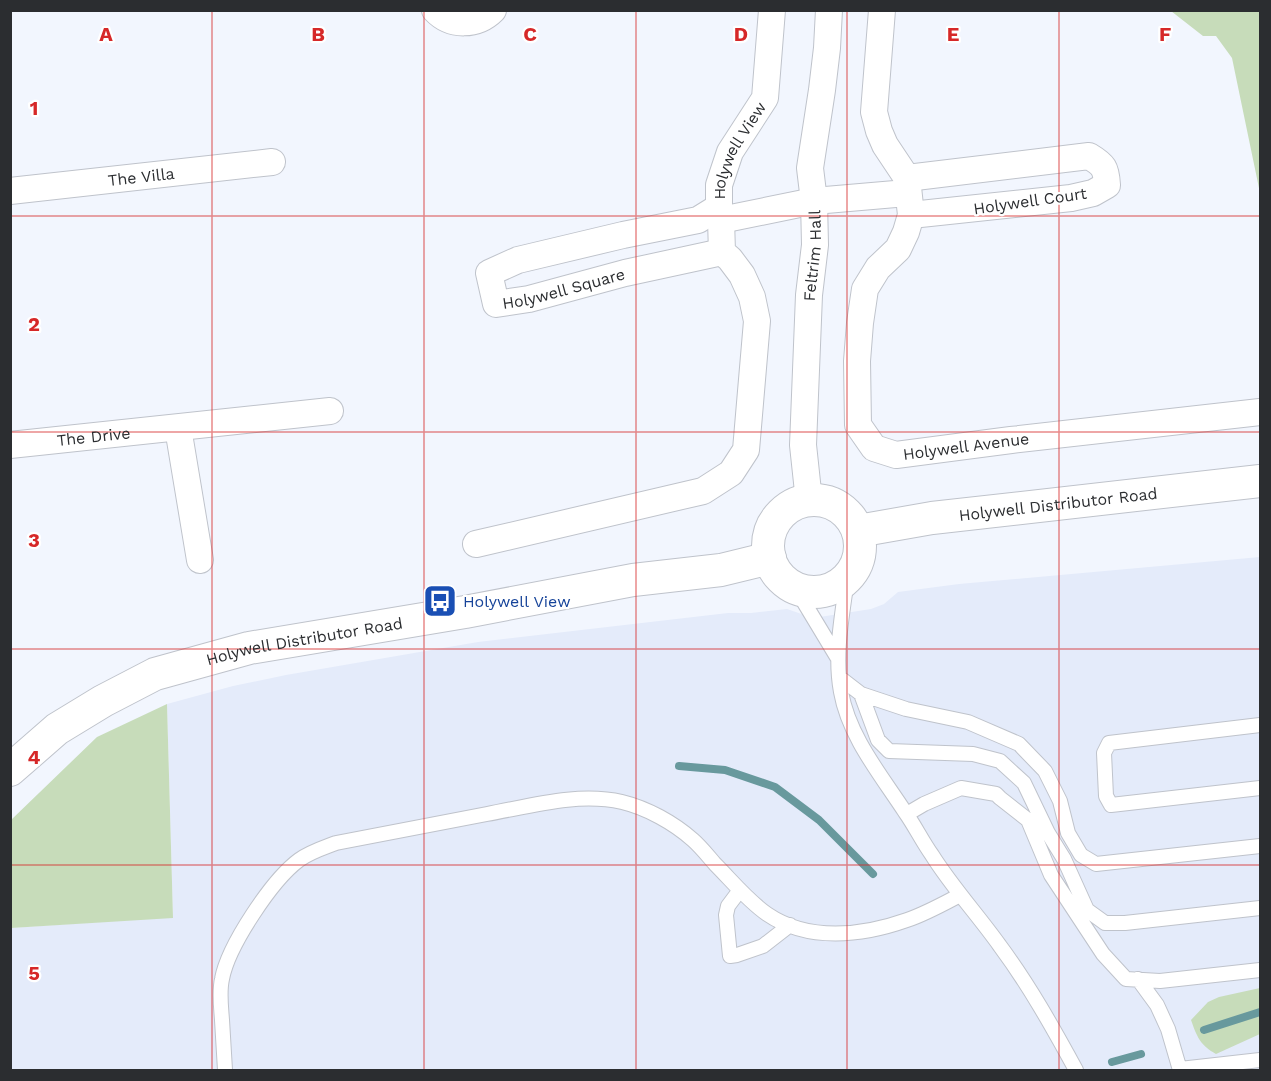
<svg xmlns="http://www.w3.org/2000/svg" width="1271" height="1081" viewBox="0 0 1271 1081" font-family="'Work Sans',sans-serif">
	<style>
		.built { fill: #e4ebfa }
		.green { fill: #c7dcba }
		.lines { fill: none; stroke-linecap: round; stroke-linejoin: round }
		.stream { stroke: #68999d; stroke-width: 8 }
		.service-casing { stroke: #bfc3cb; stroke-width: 16 }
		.minor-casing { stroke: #bfc3cb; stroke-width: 28 }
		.tertiary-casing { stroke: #bfc3cb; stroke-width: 34 }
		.service { stroke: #fff; stroke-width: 14 }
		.minor { stroke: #fff; stroke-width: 26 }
		.tertiary { stroke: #fff; stroke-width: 32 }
		.grid { fill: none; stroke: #d62828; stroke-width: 1.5; stroke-opacity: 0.55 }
		.labels { text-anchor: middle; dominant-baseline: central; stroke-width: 4.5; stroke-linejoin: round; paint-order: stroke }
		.street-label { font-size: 16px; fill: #2b2d30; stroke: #fff }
		.transit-label { font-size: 16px; fill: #164399; stroke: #fff; text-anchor: start }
		.grid-label { font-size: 20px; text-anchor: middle; font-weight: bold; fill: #d62828; stroke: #fff; stroke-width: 4.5; stroke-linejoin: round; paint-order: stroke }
	</style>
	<rect width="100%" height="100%" fill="#f2f6fe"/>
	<path class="built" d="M1260,557v513h-1249v-142l162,-11 -6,-213 66,-18 53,-11 192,-33 250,-29h23l36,-4 26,9 58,-9 13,-5 14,-12 61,-8z"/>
	<path class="green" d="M1171,11h89v182l-28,-135 -16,-22h-13z
		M167,704l6,214 -162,10v-108l86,-83z
		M1260,988v46l-44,20c-16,-9 -19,-17 -25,-34l17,-18 11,-5z"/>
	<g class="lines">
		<path class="stream" d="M679,766l46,4 50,17 44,33 54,54
			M1204,1030l56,-18
			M1112,1062l29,-8"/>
		<g class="service-casing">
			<path id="service" d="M847,579c-5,38 -13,76 -6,113 8,45 40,83 64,120 10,14 17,29 27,43 20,32 46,60 68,91 29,39 53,82 76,124
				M796,589l41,68
				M839,677l22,17 45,15 62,13 51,22 26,27 15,30 8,32 13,22 15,9 164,-18
				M861,694l17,46 11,11 84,3 27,7 24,22 24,50 16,26 23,51 18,13h20l135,-15
				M1260,725l-151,18 -5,10 2,43 5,9 149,-17
				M907,814l17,-10 37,-16 35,6 4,4 28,22 23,55 52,79 23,25 34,2 100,-11
				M740,890l-12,16 -2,9 4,41 7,-1 26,-9 27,-21
				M1138,979l19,26 11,24 12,41
				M1180,1069l80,-9
				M225,1070c-1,-16 -2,-33 -3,-50 -1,-14 -3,-28 0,-41 6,-33 50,-99 77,-119 11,-8 24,-12 37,-17 50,-10 101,-19 151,-29 44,-8 91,-22 135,-12 25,6 52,21 71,38 8,7 15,16 22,24 17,17 32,36 52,50 41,28 95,22 140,6 18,-6 36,-16 53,-25"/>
		</g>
		<g class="minor-casing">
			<g id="minor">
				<path d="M435,10c16,17 42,16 58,0"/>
				<path id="s1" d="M882,10l-8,102 5,19 6,14 22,33 4,37 -5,17 -8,17 -20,19 -13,21 -5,34 -3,38 1,64 16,23 22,7 115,-15 249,-28"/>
				<path d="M907,178l182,-22c15,9 17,12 18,29l-14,8 -22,5 -160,17"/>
				<path id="s2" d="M10,191l262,-29"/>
				<path id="s3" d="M719,207l-21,13 -75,15 -105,25 -29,13 7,31 33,-5 96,-26 97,-21"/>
				<path d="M721,220l93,-19 93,-8"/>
				<path d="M178,428l22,132"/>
				<path id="s4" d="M10,445l320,-34"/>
				<path id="s5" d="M809,501l-6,-56 6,-150 6,-50 -1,-44 -4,-33 12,-78 5,-42 2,-38"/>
				<path id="s6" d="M476,544l227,-53 28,-18 15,-23 11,-129 -5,-24 -10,-22 -12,-16 -8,-7 -1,-32 -2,-13v-22l11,-33 35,-54 7,-88"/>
			</g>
		</g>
		<g class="tertiary-casing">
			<g id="tertiary">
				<circle cx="814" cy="546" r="46"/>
				<path id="s7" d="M858,531l74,-13 328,-37"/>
				<path id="s8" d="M10,770l47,-41 46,-28 52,-27 94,-26 216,-36 168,-32 88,-10 49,-12"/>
			</g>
		</g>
		<use href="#service" class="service"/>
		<use href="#minor" class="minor"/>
		<use href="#tertiary" class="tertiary"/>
	</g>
	<path class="grid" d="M212,10v1060M424,10v1060M636,10v1060M847,10v1060M1059,10v1060M10,216h1250M10,432h1250M10,649h1250M10,865h1250"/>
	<defs>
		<g id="bus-square" transform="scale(1.725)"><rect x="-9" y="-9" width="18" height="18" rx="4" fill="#1a4fb4" stroke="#fff"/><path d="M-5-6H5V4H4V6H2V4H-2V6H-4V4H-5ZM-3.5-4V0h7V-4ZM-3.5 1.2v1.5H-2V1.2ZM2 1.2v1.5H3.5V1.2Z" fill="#fff"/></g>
	</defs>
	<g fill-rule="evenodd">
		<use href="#bus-square" x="440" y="601"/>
	</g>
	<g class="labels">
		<g class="street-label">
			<text stroke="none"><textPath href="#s6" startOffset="609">Holywell View</textPath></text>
			<text stroke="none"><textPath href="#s2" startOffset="132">The Villa</textPath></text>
			<text transform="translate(1030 201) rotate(-8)">Holywell Court</text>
			<text stroke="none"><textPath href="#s5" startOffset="246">Feltrim Hall</textPath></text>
			<text stroke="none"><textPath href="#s3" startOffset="342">Holywell Square</textPath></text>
			<text stroke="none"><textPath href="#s4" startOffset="84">The Drive</textPath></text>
			<text stroke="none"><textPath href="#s1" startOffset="561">Holywell Avenue</textPath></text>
			<text stroke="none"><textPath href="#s7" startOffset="202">Holywell Distributor Road</textPath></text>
			<text stroke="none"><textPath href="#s8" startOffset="328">Holywell Distributor Road</textPath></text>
		</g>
		<g class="transit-label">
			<text x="463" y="601">Holywell View</text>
		</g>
	</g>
	<g class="grid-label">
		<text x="106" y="41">A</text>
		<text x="318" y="41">B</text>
		<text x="530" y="41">C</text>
		<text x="741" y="41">D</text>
		<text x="953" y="41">E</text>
		<text x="1165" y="41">F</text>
		<text x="34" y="115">1</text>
		<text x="34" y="331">2</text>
		<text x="34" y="547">3</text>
		<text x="34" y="764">4</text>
		<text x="34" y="980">5</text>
	</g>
	<rect width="1271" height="1081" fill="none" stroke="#2b2d30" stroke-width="24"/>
</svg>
